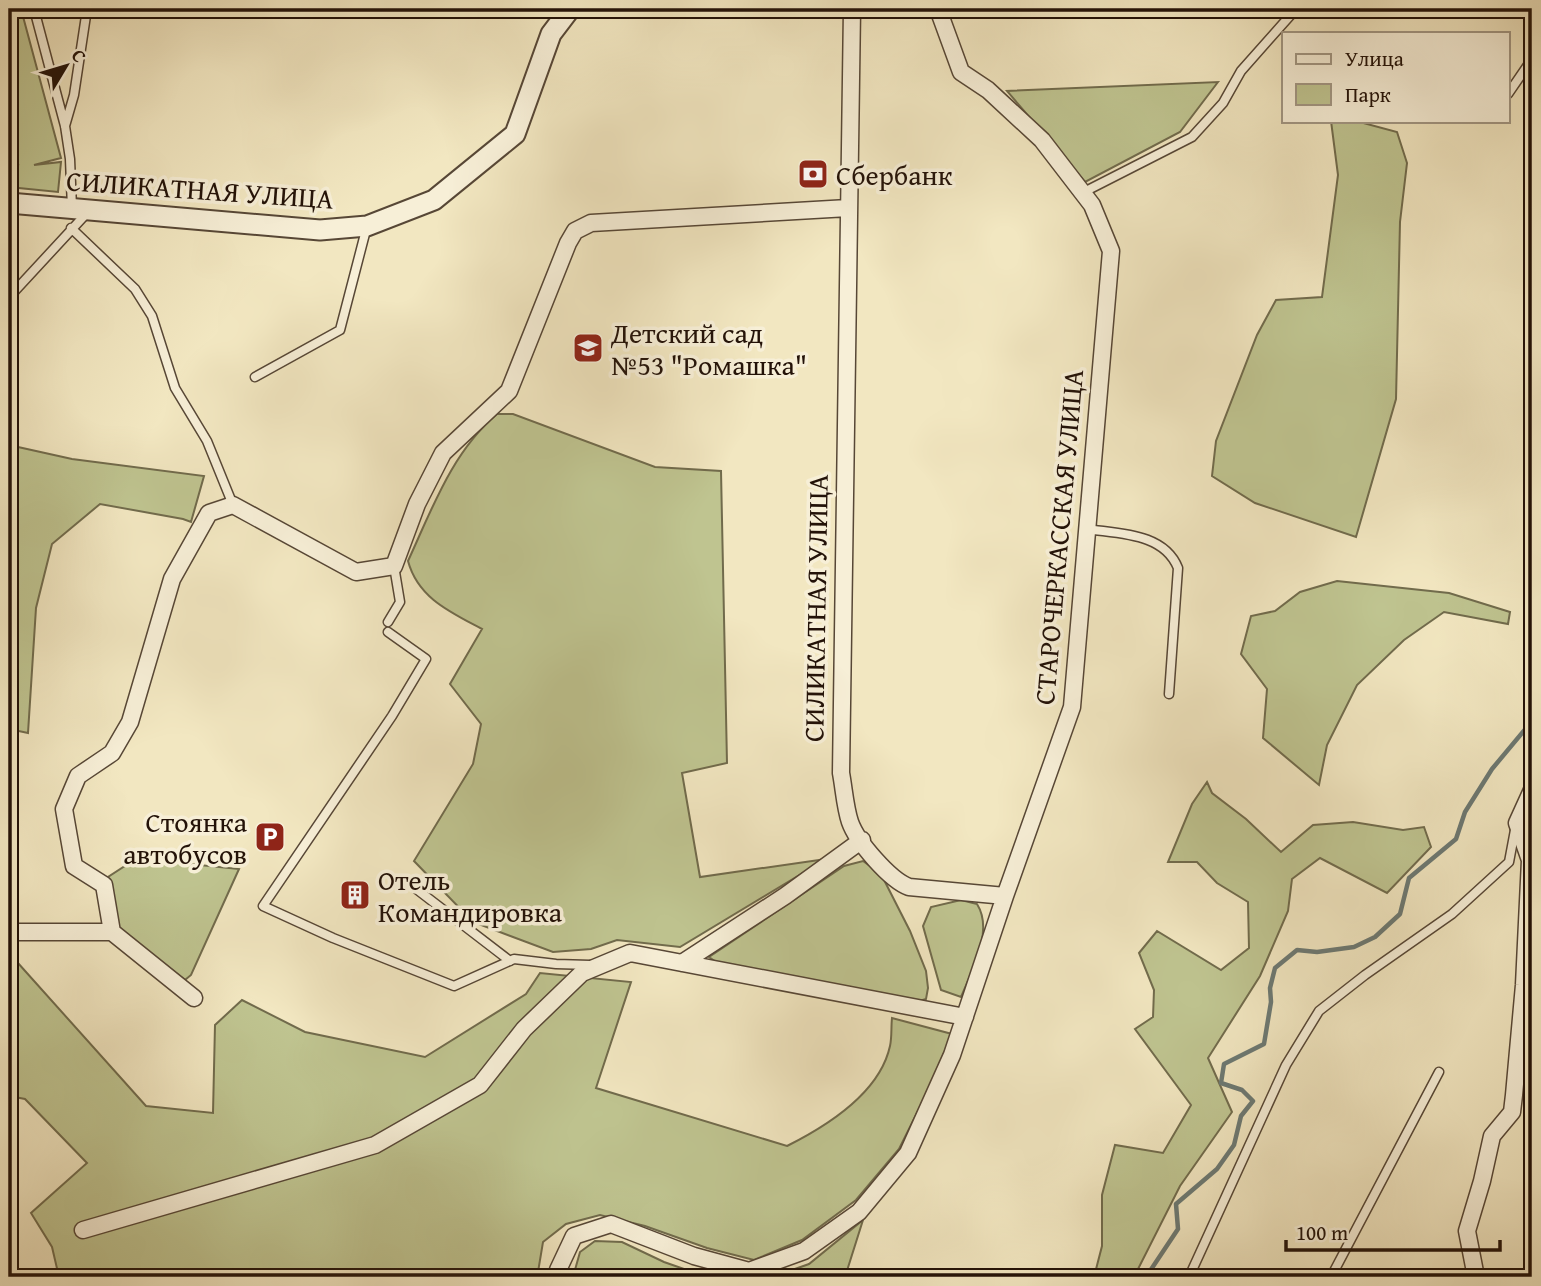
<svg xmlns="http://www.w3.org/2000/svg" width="1541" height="1286" viewBox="0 0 1541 1286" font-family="'Gentium Book Plus',serif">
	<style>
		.green { fill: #bfc490; stroke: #716b4c; stroke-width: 2 }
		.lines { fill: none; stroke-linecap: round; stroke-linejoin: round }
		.stream { stroke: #6c7973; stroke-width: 4.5 }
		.service-casing { stroke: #574736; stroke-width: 11 }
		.minor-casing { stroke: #574736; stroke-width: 19 }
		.tertiary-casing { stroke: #574736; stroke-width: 23 }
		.service { stroke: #f7efd7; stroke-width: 8 }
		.minor { stroke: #f7efd7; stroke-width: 16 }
		.tertiary { stroke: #f7efd7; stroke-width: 19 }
		.labels { text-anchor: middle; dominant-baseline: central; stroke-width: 7; stroke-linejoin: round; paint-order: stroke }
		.poi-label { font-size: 28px; fill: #231208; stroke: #f7efd7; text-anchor: start }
		.street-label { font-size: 28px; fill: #231208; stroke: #f7efd7 }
	</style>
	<rect width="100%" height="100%" fill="#f2e7c1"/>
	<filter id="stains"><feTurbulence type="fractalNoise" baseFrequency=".00286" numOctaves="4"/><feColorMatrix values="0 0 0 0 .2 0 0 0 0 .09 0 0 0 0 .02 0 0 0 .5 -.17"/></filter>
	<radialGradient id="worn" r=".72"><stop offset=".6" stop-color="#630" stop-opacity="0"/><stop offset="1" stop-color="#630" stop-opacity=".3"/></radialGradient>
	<path class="green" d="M9,9h12l40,149 -27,7 27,-3 -3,30 -49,-5v-22h10l-10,-3z
		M1218,82l-38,50 -95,50 -78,-91z
		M1331,121h25l41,11 10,31 -7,59 -4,177 -40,138 -101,-34 -43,-27 4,-35 41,-106 19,-35 46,-3 16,-122z
		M497,414h16l142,53 66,4 6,292 -45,10 18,104 126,-18 -146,88 -63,-7 -26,9 -38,3 -80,-30 -59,-61 59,-97 8,-40 -31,-40 32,-55c-32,-17 -64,-31 -74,-68 24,-52 44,-109 89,-147z
		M9,445l63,14 132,17 -13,46 -8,-3 -83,-15 -48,40 -16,64 -8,125 -19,-4z
		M1337,581l112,12 61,19 -2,12 -64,-12 -40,28 -47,45 -30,60 -8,40 -56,-47 4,-49 -26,-35 10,-38 24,-5 25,-19z
		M1207,782l5,11 34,26 35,33 32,-27 40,-3 50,8 21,-3 7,20 -44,46 -67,-35 -28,21 -4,32 -28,65 -52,82 24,54 -52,74 -46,91h-40l8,-31v-51l13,-50 48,8 28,-48 -56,-76 18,-12 1,-27 -15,-37 18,-22 64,39 28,-22 -1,-46 -31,-19 -20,-21h-29l24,-58z
		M160,861l79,8 -48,106 -6,5 -68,-53 -9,-50 20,-13z
		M863,861l18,13 29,57 16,40 2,17 -2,11 -10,3 -200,-40 -7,-5 135,-91z
		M961,900l16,4c17,27 -5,66 -16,93l-20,-7 -18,-64 8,-19z
		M9,953l137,153 67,7 2,-88 27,-25 63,32 120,25 101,-63 14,-21 91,9 -35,106 191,58c40,-20 93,-54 103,-100 2,-9 1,-19 2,-28l60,16 -23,55 -30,60 -43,51 -54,40 -48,20 -47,-12 -62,-22 -45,-11 -34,9 -23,18 -5,30 2,5h-481l-7,-30 -21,-34 56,-50 -62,-64 -16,-3z
		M863,1220l-18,57h-73l37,-13z
		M595,1241l27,1 42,20 43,15h-134l7,-25z"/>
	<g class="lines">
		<path class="stream" d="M1522,9l10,28
			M1532,421l-2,42 2,9
			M1146,1277l32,-48 -2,-25 41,-35 17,-24 7,-29 12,-15 -11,-11 -21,-7 3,-19 40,-20 7,-42 -1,-14 5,-20 22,-18 20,2 37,-5 21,-10 25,-23 9,-36 47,-39 9,-27 27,-43 40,-48"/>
		<g class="service-casing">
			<path id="service" d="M34,9l31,117 5,33 2,49
				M1508,94l24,-35
				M65,126l9,-31 13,-86
				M1082,193l110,-56 31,-34 18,-32 55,-62
				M71,228l64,61 17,27 23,72 32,53 26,64
				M9,302l3,-8 74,-80
				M255,377l85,-47 27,-104
				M1087,529c33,5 77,4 91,39l-9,126
				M388,622l12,-20 -6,-36
				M388,632l38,27 -34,57 -129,190 70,32 121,48 60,-27 42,5 34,1
				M415,888l95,73
				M1189,1277l97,-212 33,-54 46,-36 87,-61 57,-52 6,-32
				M1331,1277l108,-205"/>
		</g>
		<g class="minor-casing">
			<path id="minor" d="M852,9l-11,764c3,16 4,34 9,49 7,20 40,58 59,65l96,9
				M9,932h103
				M682,963l103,-67 77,-56
				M194,998l-82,-66 -8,-47 -30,-19 -10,-57 14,-33 34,-23 18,-31 42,-143 37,-66 24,-8 123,67 38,-6 23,-62 26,-51 66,-62 59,-148 7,-12 16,-8 257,-15
				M83,1230l292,-85 105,-60 44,-56 58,-56 48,-20 335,64
				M558,1277v-7l16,-34 37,-12 83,32 55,15 55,-20 55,-39 49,-59 44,-98 53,-159 67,-189 39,-456 -19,-46 -50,-65 -54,-50 -27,-18 -23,-63
				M1476,1277l-9,-46 15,-50 10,-45 20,-24 2,-17 10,-110 6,-125 -13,-37 15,-33"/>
		</g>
		<g class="tertiary-casing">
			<path id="tertiary" d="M9,203l311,27 47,-4 67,-26 81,-66 36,-100 19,-25"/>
		</g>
		<use href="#service" class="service"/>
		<use href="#minor" class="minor"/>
		<use href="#tertiary" class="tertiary"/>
	</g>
	<defs>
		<g id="bank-square" transform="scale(1.575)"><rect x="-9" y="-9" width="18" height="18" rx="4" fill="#8f2418" stroke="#f7efd7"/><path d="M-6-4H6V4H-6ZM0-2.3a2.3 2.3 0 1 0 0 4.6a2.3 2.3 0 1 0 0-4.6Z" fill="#fff"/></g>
		<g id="school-square" transform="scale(1.575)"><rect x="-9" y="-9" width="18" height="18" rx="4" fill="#8f2418" stroke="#f7efd7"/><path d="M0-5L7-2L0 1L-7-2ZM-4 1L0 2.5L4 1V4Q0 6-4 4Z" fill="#fff"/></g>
		<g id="parking-square" transform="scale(1.575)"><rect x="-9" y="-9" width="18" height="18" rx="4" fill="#8f2418" stroke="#f7efd7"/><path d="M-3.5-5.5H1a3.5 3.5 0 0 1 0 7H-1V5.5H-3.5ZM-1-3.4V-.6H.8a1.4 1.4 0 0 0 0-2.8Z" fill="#fff"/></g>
		<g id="building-square" transform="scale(1.575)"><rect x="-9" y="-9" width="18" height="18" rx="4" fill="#8f2418" stroke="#f7efd7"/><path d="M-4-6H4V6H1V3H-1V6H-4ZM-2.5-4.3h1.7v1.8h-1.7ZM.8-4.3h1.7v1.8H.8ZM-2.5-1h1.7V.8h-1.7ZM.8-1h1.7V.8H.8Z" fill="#fff"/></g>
	</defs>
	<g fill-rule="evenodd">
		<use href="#bank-square" x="813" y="174"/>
		<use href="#school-square" x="588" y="348"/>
		<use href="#parking-square" x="270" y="837"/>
		<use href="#building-square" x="355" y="895"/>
	</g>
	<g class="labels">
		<g class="poi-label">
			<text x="836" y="174">Сбербанк</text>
			<text x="611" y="332">Детский сад<tspan x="611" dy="32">№53 "Ромашка"</tspan></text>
			<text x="247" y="821" text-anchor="end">Стоянка<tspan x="247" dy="32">автобусов</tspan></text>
			<text x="378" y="879">Отель<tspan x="378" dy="32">Командировка</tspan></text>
		</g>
		<g class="street-label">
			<text transform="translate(200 189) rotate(4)">СИЛИКАТНАЯ УЛИЦА</text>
			<text transform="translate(1058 537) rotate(-85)">СТАРОЧЕРКАССКАЯ УЛИЦА</text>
			<text transform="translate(815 608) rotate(-89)">СИЛИКАТНАЯ УЛИЦА</text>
		</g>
	</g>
	<rect width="1541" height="1286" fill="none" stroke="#f2e7c1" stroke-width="35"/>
	<rect x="10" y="10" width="1520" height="1265" fill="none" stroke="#231208" stroke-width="3.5"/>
	<rect x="18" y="18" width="1506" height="1251" fill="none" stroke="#231208" stroke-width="2"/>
	<rect x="1282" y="32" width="228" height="91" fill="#f7efd7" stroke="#a29784" stroke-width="2"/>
	<rect x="1296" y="54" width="35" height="10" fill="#f7efd7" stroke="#a29784" stroke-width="2"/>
	<text x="1345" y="66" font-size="21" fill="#231208">Улица</text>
	<rect x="1296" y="84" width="35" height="21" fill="#bfc490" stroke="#a29784" stroke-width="2"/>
	<text x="1345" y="102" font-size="21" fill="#231208">Парк</text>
	<g transform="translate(66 66) rotate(52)" stroke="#f7efd7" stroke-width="5" paint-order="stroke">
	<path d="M0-5L12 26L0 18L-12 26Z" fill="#231208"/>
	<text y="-10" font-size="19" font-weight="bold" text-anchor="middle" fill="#231208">С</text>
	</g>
	<path d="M1286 1240v10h214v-10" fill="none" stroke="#231208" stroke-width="3.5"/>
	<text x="1296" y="1240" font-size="21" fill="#231208" stroke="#f7efd7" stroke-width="5" paint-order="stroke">100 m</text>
	<rect width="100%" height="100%" filter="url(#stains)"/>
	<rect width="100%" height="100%" fill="url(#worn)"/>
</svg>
